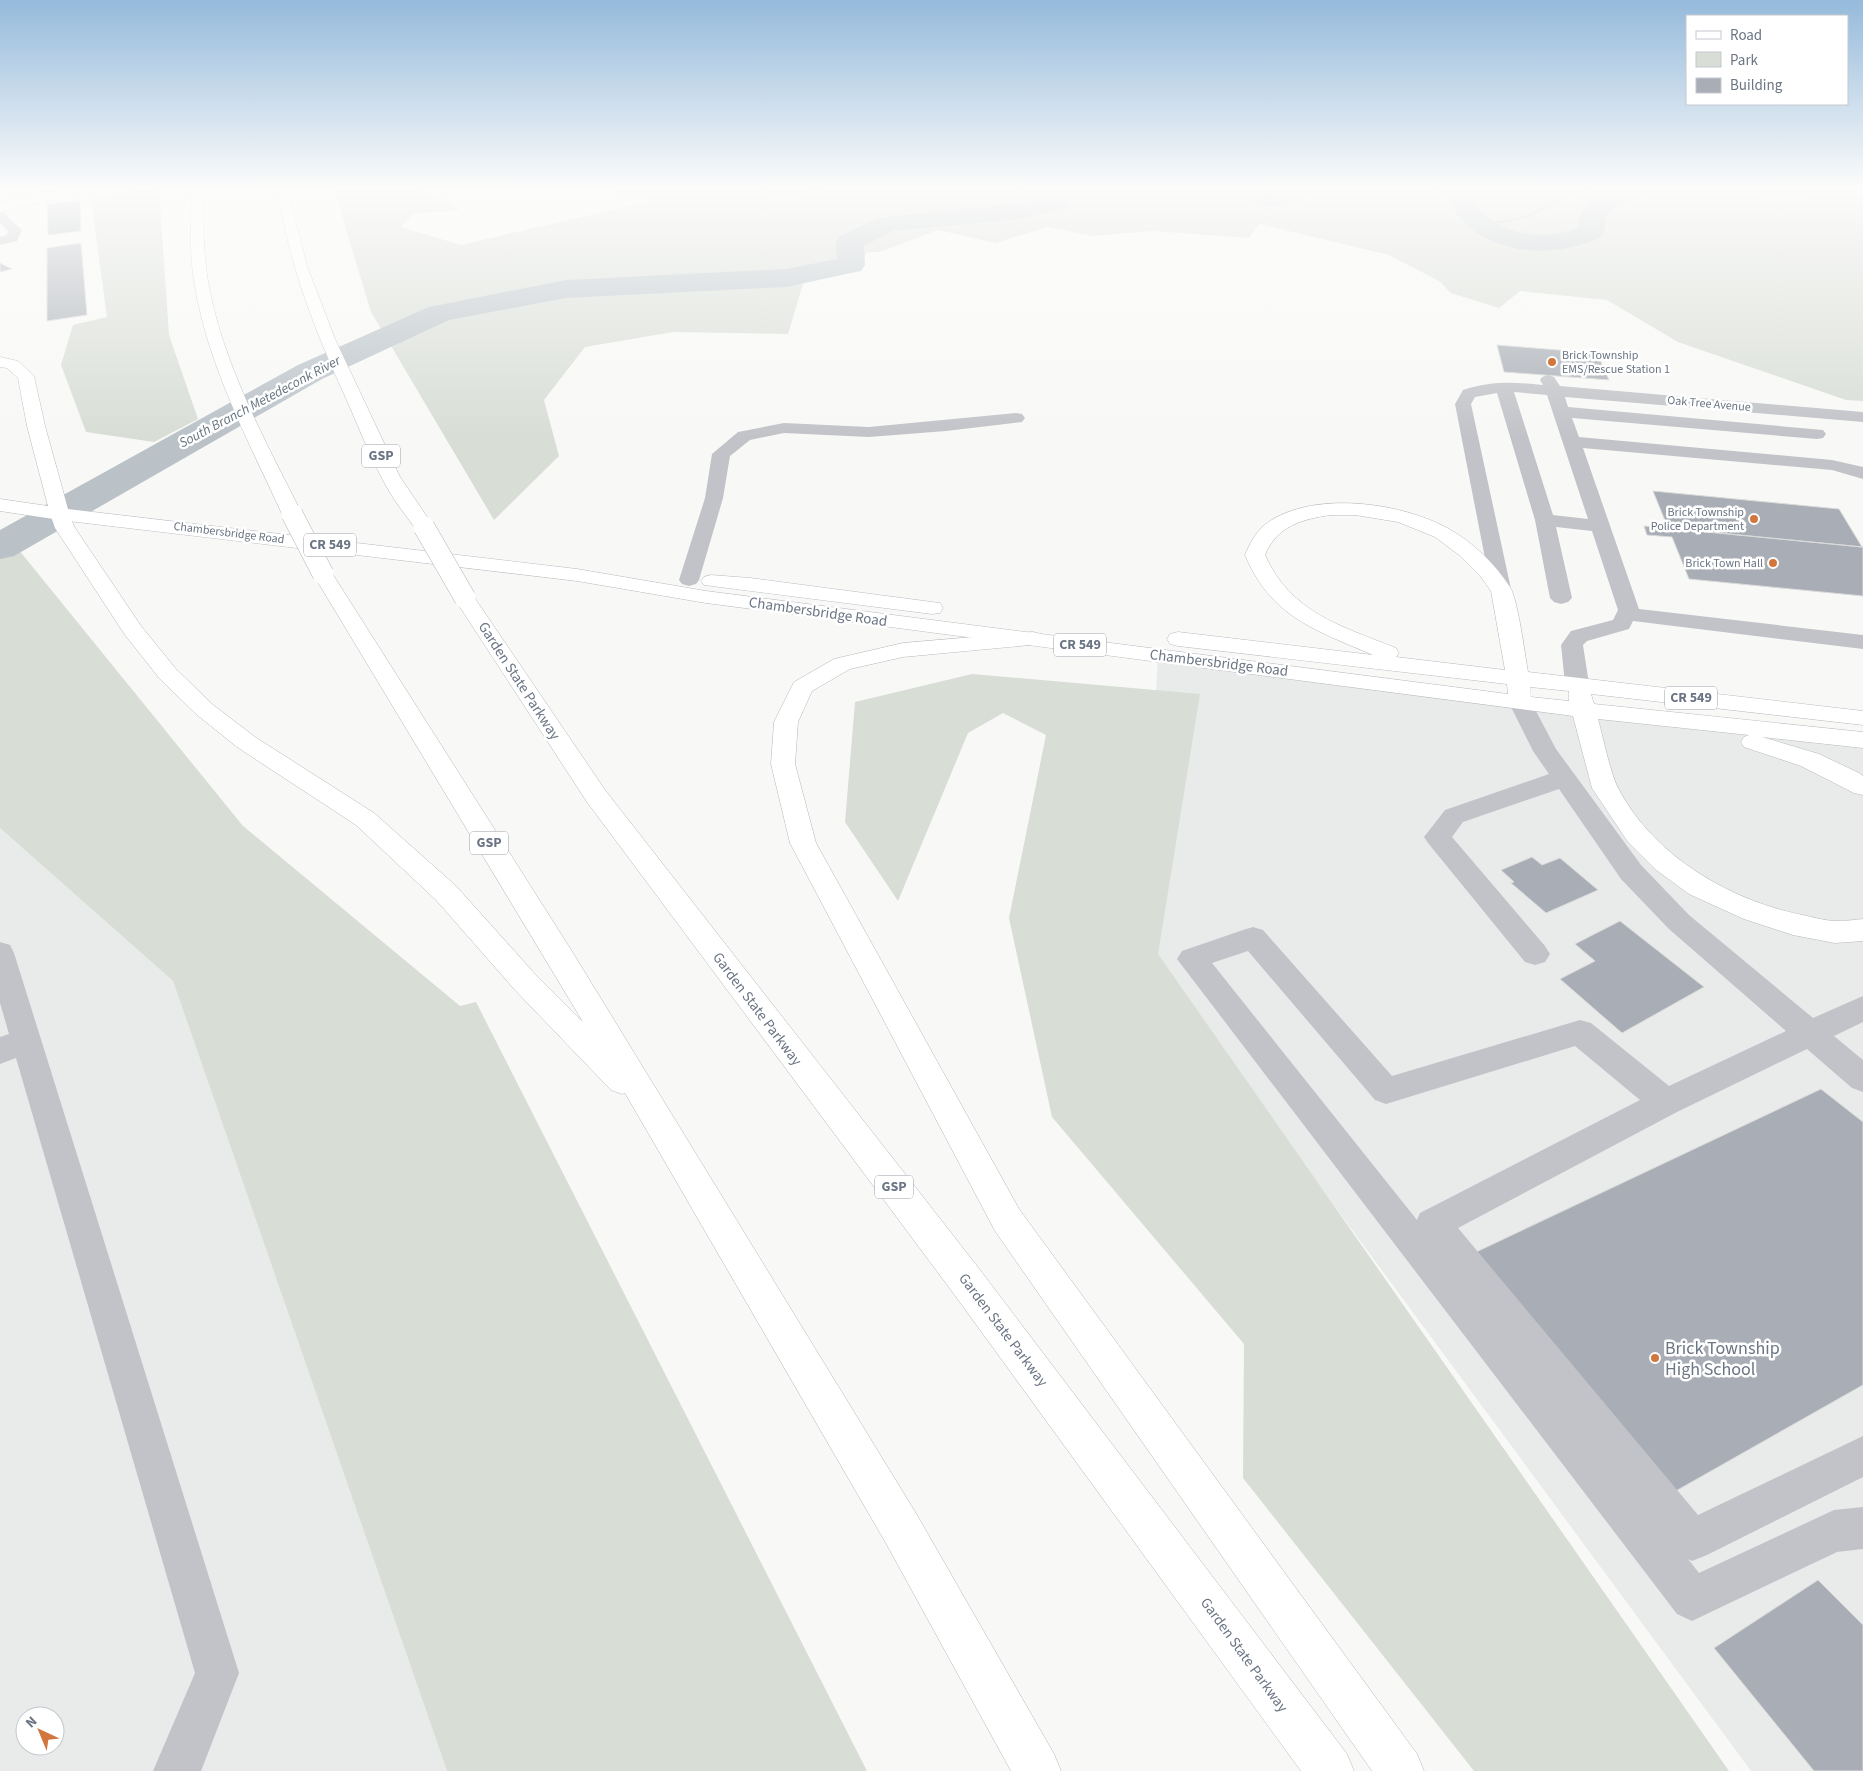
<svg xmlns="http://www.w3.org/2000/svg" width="1863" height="1771" viewBox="0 0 1863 1771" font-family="'Source Sans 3',sans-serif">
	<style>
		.built { fill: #e9eaea; fill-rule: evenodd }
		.green { fill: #d8ddd6 }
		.water { fill: #bac2c8 }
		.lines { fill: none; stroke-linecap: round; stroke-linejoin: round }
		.stream { fill: #bac2c8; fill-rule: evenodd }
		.river { fill: #bac2c8; fill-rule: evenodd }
		.building { fill: #a9aeb6; stroke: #dadad9 }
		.major-casing { stroke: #b7b9be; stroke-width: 1 }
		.highway-casing { stroke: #b4b7bb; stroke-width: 1 }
		.minor { fill: #c1c3c8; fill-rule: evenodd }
		.major { fill: #fff; fill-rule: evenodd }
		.highway { fill: #fff; fill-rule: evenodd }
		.highway-bridge-casing { stroke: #b4b7bb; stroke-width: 22; stroke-linecap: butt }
		.highway-bridge { stroke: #fff; stroke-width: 21 }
		.poi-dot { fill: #d1773e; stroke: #fff; stroke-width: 2 }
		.labels { text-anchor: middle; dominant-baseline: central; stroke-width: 5; stroke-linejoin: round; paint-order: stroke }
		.far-poi-label { font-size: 12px; fill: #6b7584; stroke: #fff; text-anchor: end }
		.far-street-label { font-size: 12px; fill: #6b7584; stroke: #fff }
		.far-water-label { font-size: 14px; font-style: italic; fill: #67757f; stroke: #fff }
		.shield { fill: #fff; stroke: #979ea9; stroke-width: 1 }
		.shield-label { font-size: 14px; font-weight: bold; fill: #6b7584 }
		.street-label { font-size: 15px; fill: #6b7584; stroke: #fff }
		.near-poi-label { font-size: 18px; fill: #6b7584; stroke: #fff; text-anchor: start }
	</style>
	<rect width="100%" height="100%" fill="#f8f9f7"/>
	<path class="built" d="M1158,655l705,85v1031h-112l-609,-826z
		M0,828l173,153 274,790h-447zM25,1716h30v30h-30z"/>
	<path class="green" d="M139,189h20l10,146 29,84 -44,23 -68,-10 -25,-67 12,-40 34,-8 -16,-118z
		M416,189l18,5 26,16 -47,4 -12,13 60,18 189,-44 -45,-12h155l17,7 48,-7h1038v212l-17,-1 -168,-58 -71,-42 -87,-9 -21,17 -48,-15 -12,-12 -50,-26 -130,-31 -10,14 -96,-7 -61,5 -44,-9 -53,16 -57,-13 -58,22h-13l-3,5 -59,20 -17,57 -115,-2 -88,15 -41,53 15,56 -65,64 -123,-208 -37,-122z
		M0,533l27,4 -13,7 229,282 217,180 16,-4 391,769h-420l-274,-790 -173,-153z
		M972,674l228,20 -42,260 571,817h-255l-231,-293 1,-134 -192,-227 -43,-199 37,-183 -43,-22 -35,20 -70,168 -53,-79 10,-120z"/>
	<path class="water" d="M760,189h65l-48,7z"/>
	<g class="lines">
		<path class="stream" d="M1578,189h11l-18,6 -27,16 -15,6 -24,6 -24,2 -2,-1 34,-5 13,-4z"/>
		<path class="river" d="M1051,189h24l-3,14 -4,5 -48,11 -128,12 -28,15 1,19 -4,6 -10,2 -65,14 -220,11 -117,22 -127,59 -308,177 -14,3v-29l298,-165 131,-58 137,-27 220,-11 51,-10 -1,-17 4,-6 37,-18 143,-15 28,-5z
			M1243,189h24l6,3 9,-3h33c-11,17 -71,28 -72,0z
			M1439,189h27c6,9 11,19 19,26 25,21 63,26 93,12 1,-18 18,-34 36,-37 13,-3 27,-1 40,-1 -8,12 -32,12 -44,22 -8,7 -2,18 -9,25 -5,5 -14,7 -21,9 -37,11 -78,7 -110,-17 -10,-7 -14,-17 -21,-27 -3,-4 -7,-7 -10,-12z
			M1761,189h52l-3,5c-15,4 -31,4 -46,0z"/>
	</g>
	<path class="building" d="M80,200l1,31 -33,4 -1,-31z
		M81,243l6,72 -40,6v-73z
		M0,263l12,6 -12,3z
		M1497,345l100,8 12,27 -105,-8z
		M1653,491l186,18 23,38 -194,-19z
		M1644,526l219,21v49l-174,-17 -17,-42 -25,-2z
		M1532,857l10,8 18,-7 38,32 -52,23 -35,-30 3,-1 -13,-12z
		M1620,921l84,66 -82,46 -62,-54 35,-18 -20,-17z
		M1821,1089l42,33v263l-189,107 -200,-239z
		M1818,1580l45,45v146h-49l-100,-123z"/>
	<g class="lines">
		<g class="major-casing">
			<path id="major" d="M68,189h27l-6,4 -89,18v-8z
				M0,357l18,4 16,15 11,50 23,83 509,60 129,22 802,103 -1,-10 -329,-38 -8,-2 -3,-5 3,-5 8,-2 195,23c-58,-25 -102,-38 -128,-100 4,-10 10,-21 18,-29 46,-37 138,-24 186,3 24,13 46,35 61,58 8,13 15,68 18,85l335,39v14l-272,-31 3,10 269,28v16l-101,-11 57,17 40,19 4,3v19l-9,-2 -53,-27 -57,-19 -3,-5 3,-5 5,-2 -151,-16c5,18 12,53 20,69 36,69 114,114 189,128 9,2 20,5 29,5 9,0 18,-1 27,-2v22l-28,2 -42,-8 -49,-16 -55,-25 -34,-25 -27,-27 -36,-54 -19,-72 -867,-113 -129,-22 -517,-61 -60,-9v-12l48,7 -21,-80 -9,-48 -11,-10 -7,-1zM1331,515h24l43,7 37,15 24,18 22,22 10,14 14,79 -109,-13 3,-4 -3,-5c-55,-22 -105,-35 -131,-93 12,-29 37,-36 66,-40zM1530,687l39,4v10l-38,-4z
				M711,575l39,3 182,24 8,1 3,5 -3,5 -8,1 -228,-29 -3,-4 3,-4z"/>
		</g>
		<g class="highway-casing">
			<path id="highway" d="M192,189h12c-1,31 -1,62 4,92 14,82 57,159 94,233l-3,4 -7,2 -7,-2 -3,-4c-34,-74 -76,-152 -88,-234 -5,-30 -3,-60 -2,-91z
				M278,189h12l4,26 13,51 28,73 65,138 34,50 -3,4 -7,2 -7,-2c-9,-13 -20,-26 -28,-40 -18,-31 -30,-64 -45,-97 -30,-66 -56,-132 -66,-205z
				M60,508l7,2 8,18 66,98 35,43 36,35 43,33 119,76 82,73 79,88 48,48 -270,-448 3,-4 7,-2 7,2 243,383 344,562 137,239 7,17h-50l-124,-226 -262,-452 -3,1 -11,-4 -96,-100 -79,-90 -80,-75 -119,-78 -41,-33 -36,-35 -35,-44 -70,-107 -5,-14 3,-4z
				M465,592l7,2 133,196 372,476 370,488 7,17h-53l-350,-481 -364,-488 -133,-204 4,-4z
				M1033,632l8,2 3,5 -3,5 -138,13 -53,12 -38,22 -14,31 -3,42 21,79 203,366 398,545 7,17h-52l-377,-540 -205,-388 -19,-79 3,-42 20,-40 40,-23 69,-16z"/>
		</g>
		<path class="minor" d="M39,189h16l9,7 -2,3h-8z
			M0,212l4,1 18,17 -5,11 -17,4v-8l6,-2 2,-4 -8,-8z
			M1548,375l6,2 6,9 303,26v10l-298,-25 3,10 255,23 3,4 -3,4 -6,1 -245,-21 7,19 253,23 31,7v12l-31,-9 -249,-22 56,161 224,26v14l-230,-28 -4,8 -42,12 -4,4 6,39 -4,5 -8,2 -8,-2 -4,-5 -4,-39 10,-14 42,-11 5,-10 -26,-79 -36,-4 16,71 -4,4 -7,2 -7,-2 -4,-4 -15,-78 -38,-127 -22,4 -4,7 40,185 -3,4 -7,2 -7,-2 -3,-4 -36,-185 8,-14c29,-9 50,-8 80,-5l-3,-5 2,-3zM1514,392l33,3 41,124 -35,-4z
			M1016,413l6,1 3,4 -3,4 -76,9 -77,6 -85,-4 -34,7 -20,16 -7,42 -24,82 -3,4 -7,2 -7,-2 -3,-4 26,-82 7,-44 26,-22 46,-9 85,4z
			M1521,696l8,2 27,51 85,116 48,50 124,103 50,-22v26l-29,14 29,24v32l-11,-4 -45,-39 -130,63 -219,116 240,287 165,-79v41l-156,78 -15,6 -4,-2 11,14 135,-63 29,-3v42l-26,3 -145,69 -15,-7 -500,-655 5,-8 61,-21 10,-3 10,3 129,146 188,-56 11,3 78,63 117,-55 -117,-102 -48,-50 -62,-90 -96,33 -11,15 93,109 5,8 -5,8 -10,3 -10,-3 -97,-119 -4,-6 21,-27 104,-36 -16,-23 -24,-48 4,-5zM1248,951l127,149 11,4 189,-58 65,54 -220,113 -3,7 -205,-257z
			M0,942l10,3 4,8 225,720 -38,98h-48l42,-98 -179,-615 -16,6v-27l9,-3 -9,-31z"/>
		<use href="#major" class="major"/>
		<use href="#highway" class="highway"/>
		<g class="highway-bridge-casing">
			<path id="highway-bridge" d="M292,514l31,60
				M424,527l41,71"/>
		</g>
		<use href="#highway-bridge" class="highway-bridge"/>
	</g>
	<linearGradient id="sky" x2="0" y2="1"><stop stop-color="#95badb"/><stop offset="0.43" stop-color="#fcfcfb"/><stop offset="1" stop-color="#fcfcfb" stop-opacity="0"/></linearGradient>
	<rect width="1863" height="437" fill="url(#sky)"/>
	<g class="poi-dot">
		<circle cx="1552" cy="362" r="5"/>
		<circle cx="1754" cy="519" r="5"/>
		<circle cx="1773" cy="563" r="5"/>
		<circle cx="1655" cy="1358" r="5"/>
	</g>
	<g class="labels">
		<g class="far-poi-label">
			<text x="1562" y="355" text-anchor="start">Brick Township<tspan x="1562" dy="14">EMS/Rescue Station 1</tspan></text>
			<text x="1744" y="512">Brick Township<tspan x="1744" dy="14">Police Department</tspan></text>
			<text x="1763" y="563">Brick Town Hall</text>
		</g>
		<g class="far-street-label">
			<text transform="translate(1709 404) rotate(5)">Oak Tree Avenue</text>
			<text transform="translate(229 533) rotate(7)">Chambersbridge Road</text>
		</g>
		<g class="far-water-label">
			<text transform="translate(260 402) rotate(-28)">South Branch Metedeconk River</text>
		</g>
		<g class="shield">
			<rect x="362" y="444.5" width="38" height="23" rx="4"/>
			<rect x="304" y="533.5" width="52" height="23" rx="4"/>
			<rect x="1054" y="633.5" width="52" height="23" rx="4"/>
			<rect x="1665" y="686.5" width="52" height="23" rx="4"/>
			<rect x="470" y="831.5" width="38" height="23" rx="4"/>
			<rect x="875" y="1175.5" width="38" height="23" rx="4"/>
		</g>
		<g class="shield-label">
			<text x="381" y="456">GSP</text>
			<text x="330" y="545">CR 549</text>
			<text x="1080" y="645">CR 549</text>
			<text x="1691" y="698">CR 549</text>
			<text x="489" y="843">GSP</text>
			<text x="894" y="1187">GSP</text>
		</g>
		<g class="street-label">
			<text transform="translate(818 612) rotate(8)">Chambersbridge Road</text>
			<text transform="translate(1219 663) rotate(7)">Chambersbridge Road</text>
			<text transform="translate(519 681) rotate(57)">Garden State Parkway</text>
			<text transform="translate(757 1009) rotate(53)">Garden State Parkway</text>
			<text transform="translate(1003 1330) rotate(53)">Garden State Parkway</text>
			<text transform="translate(1244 1655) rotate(54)">Garden State Parkway</text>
		</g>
		<g class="near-poi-label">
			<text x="1665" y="1348">Brick Township<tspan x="1665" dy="21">High School</tspan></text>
		</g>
	</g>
	<rect x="1686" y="15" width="162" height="90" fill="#ffffff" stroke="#c4c8ce"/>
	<rect x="1696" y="31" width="25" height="8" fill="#ffffff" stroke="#c4c8ce"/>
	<text x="1730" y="40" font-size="15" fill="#6b7584">Road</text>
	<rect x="1696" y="52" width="25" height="15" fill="#d8ddd6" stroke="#c4c8ce"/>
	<text x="1730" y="65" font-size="15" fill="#6b7584">Park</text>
	<rect x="1696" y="78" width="25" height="15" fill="#a9aeb6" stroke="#c4c8ce"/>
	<text x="1730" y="90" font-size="15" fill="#6b7584">Building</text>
	<g transform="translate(40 1731) rotate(316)"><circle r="24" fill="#ffffff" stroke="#c4c8ce"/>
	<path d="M0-4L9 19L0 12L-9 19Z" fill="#d1773e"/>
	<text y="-8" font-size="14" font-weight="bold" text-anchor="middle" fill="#6b7584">N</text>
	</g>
</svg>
